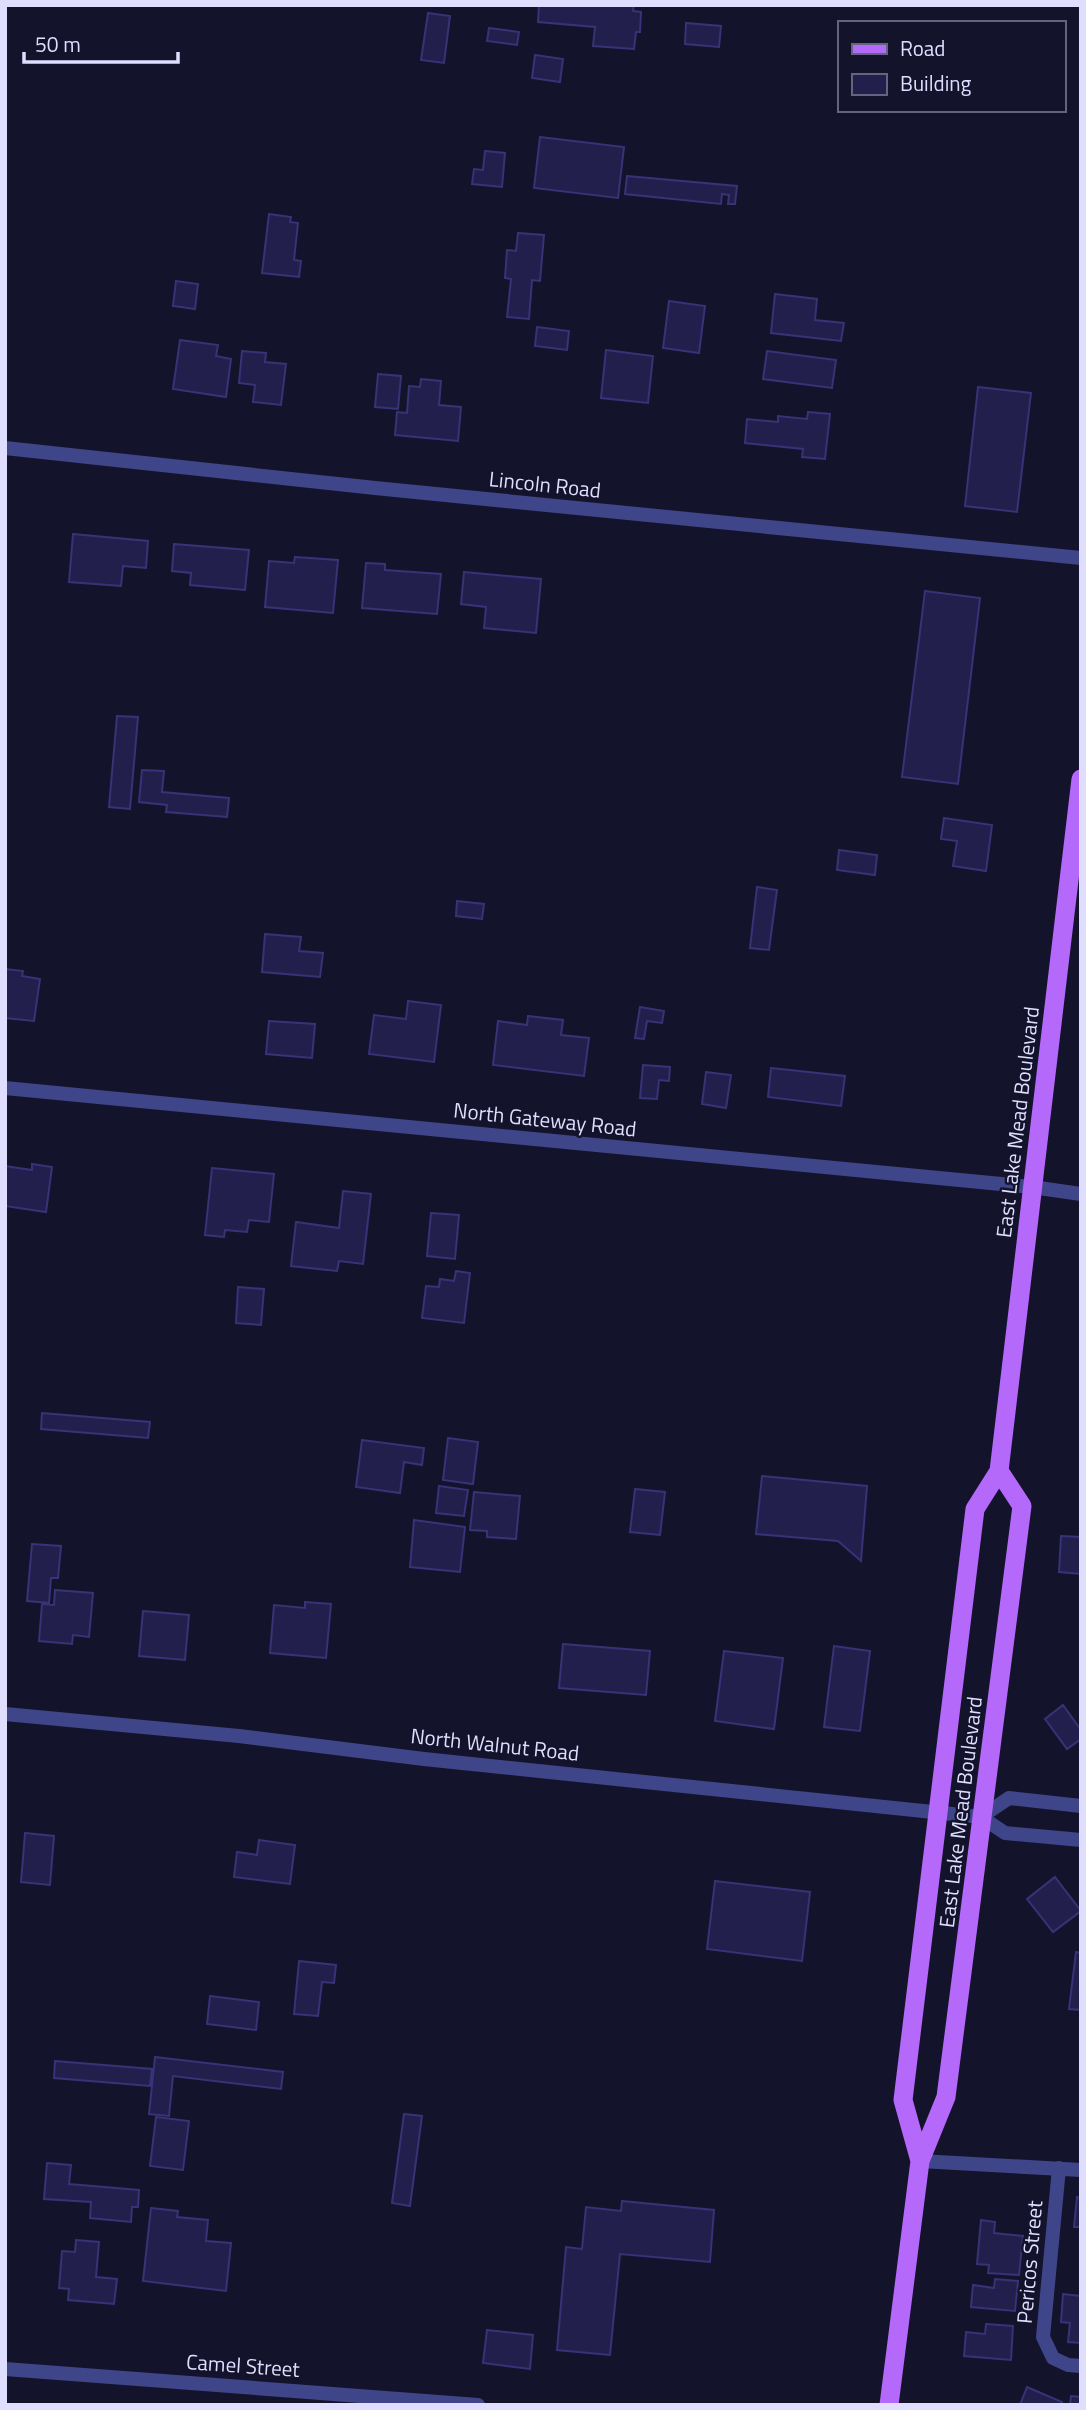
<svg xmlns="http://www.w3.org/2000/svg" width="1086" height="2410" viewBox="0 0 1086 2410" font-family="'Titillium Web',sans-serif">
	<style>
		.building { fill: #231f4c; stroke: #383277; stroke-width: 2 }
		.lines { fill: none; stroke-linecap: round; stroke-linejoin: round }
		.minor { stroke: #3f4589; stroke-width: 14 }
		.tertiary { stroke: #3f4589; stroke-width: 14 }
		.primary { stroke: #b469fa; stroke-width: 19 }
		.labels { text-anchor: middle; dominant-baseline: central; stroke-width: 5; stroke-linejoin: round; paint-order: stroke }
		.street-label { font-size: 21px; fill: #dfdefe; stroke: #14132c }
	</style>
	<rect width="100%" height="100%" fill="#14132c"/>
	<path class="building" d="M539,5h95l-1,6 8,1 -1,20h-4l-2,17 -41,-3 2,-19 -57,-5z
		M428,13l22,3 -6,47 -23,-3z
		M686,23l35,3 -2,21 -34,-3z
		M489,28l30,4 -2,13 -30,-4z
		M535,55l28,4 -3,23 -28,-4z
		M540,137l84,10 -6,51 -84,-10z
		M485,151l20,2 -3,34 -30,-3 2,-15 9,1z
		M627,176l110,10 -2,18h-7l1,-9 -7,-1 -1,10 -96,-10z
		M269,214l22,3 -1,5 8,1 -4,37 7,1 -2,16 -37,-4z
		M518,233l26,2 -4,46 -8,-1 -3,39 -22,-2 4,-38 -6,-1 2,-28 9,1z
		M176,281l22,3 -3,25 -22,-3z
		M775,294l42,5 -2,21 29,3 -3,18 -70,-8z
		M669,301l36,5 -6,47 -36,-5z
		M537,327l32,4 -2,19 -32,-4z
		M180,340l38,5 -2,11 15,3 -5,38 -53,-8z
		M606,350l47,6 -5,47 -47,-5z
		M242,351l24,2 -1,9 21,2 -5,41 -28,-3 2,-17 -16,-2z
		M767,351l69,9 -4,28 -69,-9z
		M378,374l23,2 -3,33 -23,-2z
		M421,379l20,2 -2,24 22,2 -3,34 -63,-6 2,-23 10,1 2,-27 11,1z
		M978,387l53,6 -14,119 -52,-6z
		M808,412l22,2 -5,45 -23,-2 1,-8 -58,-6 2,-24 31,3v-6l29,3z
		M73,534l75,7 -2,27 -23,-2 -2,20 -52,-4z
		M174,544l75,6 -4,40 -55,-5 1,-12 -19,-2z
		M295,557l43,3 -5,53 -68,-6 4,-46 25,2z
		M366,563l19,1v6l56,4 -4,40 -75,-6z
		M464,572l77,7 -5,54 -52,-5 2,-21 -25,-3z
		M925,591l55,7 -22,186 -56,-7z
		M117,716l21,1 -8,92 -21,-2z
		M142,770l22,1 -2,21 67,6 -2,19 -61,-5 1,-7 -28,-3z
		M944,818l48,7 -6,46 -33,-5 4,-25 -16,-2z
		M839,850l38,5 -2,20 -38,-5z
		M757,887l20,3 -8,60 -19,-2z
		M457,901l27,3 -2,15 -26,-3z
		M265,934l36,3 -2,14 24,2 -3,24 -58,-5z
		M5,969l18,2 -1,5 18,3 -6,42 -29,-3z
		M408,1001l33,4 -7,57 -65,-8 5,-39 32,4z
		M640,1007l24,4 -2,12 -15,-2 -3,18 -9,-1z
		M528,1016l35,4 -2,15 28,3 -5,38 -91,-11 5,-44 29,4z
		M269,1021l46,3 -3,34 -46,-4z
		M643,1065l27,2 -1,14 -10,-1 -2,19 -17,-1z
		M771,1068l74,8 -4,30 -73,-9z
		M706,1072l25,3 -5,33 -24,-4z
		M32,1164l20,3 -6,45 -41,-6v-40l27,4z
		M212,1168l62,6 -5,48 -20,-2 -2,12 -22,-2 -1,7 -19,-2z
		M343,1191l28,3 -8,70 -24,-3 -2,10 -46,-5 5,-44 43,6z
		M431,1213l28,2 -4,44 -28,-3z
		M456,1271l14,2 -6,50 -42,-5 4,-32 13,1 1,-8 14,2z
		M238,1287l26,2 -3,36 -25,-2z
		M42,1413l108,9 -2,16 -107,-9z
		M448,1438l30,4 -5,42 -30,-4z
		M362,1440l62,8 -2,17 -18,-3 -4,31 -44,-6z
		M762,1476l105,10 -6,75 -23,-20 -82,-7z
		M439,1486l29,4 -4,26 -28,-3z
		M635,1489l30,3 -5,43 -30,-3z
		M474,1492l46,4 -4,43 -29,-2v-6l-17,-1z
		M414,1520l51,7 -5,45 -50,-5z
		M1061,1536l20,1v37l-22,-2z
		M32,1544l29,2 -3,32h-7l-2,25 -22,-2z
		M55,1590l38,3 -4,44 -16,-2 -1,9 -33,-3 3,-37 12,1z
		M305,1602l26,2 -5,54 -56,-5 4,-48 31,3z
		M143,1611l46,4 -4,45 -46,-4z
		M563,1644l87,7 -4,44 -87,-7z
		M834,1646l36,5 -10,80 -36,-4z
		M724,1651l59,7 -9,71 -59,-8z
		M1063,1705l18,25v9l-14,10 -22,-30z
		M25,1833l29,3 -4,49 -29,-3z
		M259,1840l36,5 -5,39 -56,-7 3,-25 20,3z
		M1055,1877l26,34 -28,21 -26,-33z
		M715,1881l95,11 -8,69 -95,-12z
		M1076,1952l5,1v57l-12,-1z
		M299,1961l37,4 -2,18 -12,-1 -4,34 -24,-2z
		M210,1996l49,6 -3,28 -49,-6z
		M155,2057l128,15 -2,17 -108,-13 -4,40 -20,-2z
		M55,2061l97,8 -2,17 -96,-8z
		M404,2114l18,2 -12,90 -18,-3z
		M156,2117l33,4 -6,49 -33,-4z
		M47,2163l24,2 -2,19 70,6 -1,17h-6l-1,15 -41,-4 1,-16 -47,-3z
		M1077,2197l4,1v29h-7z
		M622,2201l92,9 -4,52 -90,-8 -10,101 -53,-5 9,-103 16,2 4,-42 35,4z
		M151,2208l27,3 -1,6 31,3 -2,21 25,2 -5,48 -83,-10z
		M981,2220l14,2 -1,11 29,3 -4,39 -31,-2 1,-8 -12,-1z
		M76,2240l23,2 -3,35 21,2 -3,25 -46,-4 1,-11 -10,-1 3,-37 13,1z
		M995,2279l23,2 -3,30 -44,-4 2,-22 21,3z
		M1063,2294l18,2v47l-13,-1 2,-19 -9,-1z
		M986,2324l27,2 -2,34 -47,-4 2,-24 19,2z
		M487,2330l46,5 -3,34 -47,-6z
		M1027,2387l35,15 -1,3h-41z
		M1071,2396l10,1v8h-11z"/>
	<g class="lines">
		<path class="minor" d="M5,448l370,40 706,70
			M5,1088l1027,99 49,7
			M920,2161l161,9
			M1059,2168l-16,169 10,21 15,7 13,1
			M5,2369l473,36"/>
		<path class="tertiary" d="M5,1714l234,22 185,23 557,58 24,16 76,7
			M981,1817l28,-19 72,8"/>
		<path class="primary" d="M920,2161l-17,-61 72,-591 24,-38 82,-692
			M889,2405l31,-244 26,-64 76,-591 -23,-35"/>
	</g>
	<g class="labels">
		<g class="street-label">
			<text transform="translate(545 484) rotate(6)">Lincoln Road</text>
			<text transform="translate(545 1119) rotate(6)">North Gateway Road</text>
			<text transform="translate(1017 1122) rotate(-83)">East Lake Mead Boulevard</text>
			<text transform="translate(495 1744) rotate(6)">North Walnut Road</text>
			<text transform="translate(960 1812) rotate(-83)">East Lake Mead Boulevard</text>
			<text transform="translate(1029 2262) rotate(-85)">Pericos Street</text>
			<text transform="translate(243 2365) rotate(4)">Camel Street</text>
		</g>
	</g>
	<rect width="1086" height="2410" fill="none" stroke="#dfdefe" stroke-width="14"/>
	<rect x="838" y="21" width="228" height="91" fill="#14132c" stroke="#656480" stroke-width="2"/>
	<rect x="852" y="44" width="35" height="10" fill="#b469fa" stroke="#656480" stroke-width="2"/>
	<text x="900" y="56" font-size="21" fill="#dfdefe">Road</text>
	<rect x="852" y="74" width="35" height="21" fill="#231f4c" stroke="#656480" stroke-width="2"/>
	<text x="900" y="91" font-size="21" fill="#dfdefe">Building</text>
	<path d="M24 52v10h154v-10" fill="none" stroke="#dfdefe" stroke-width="3.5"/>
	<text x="35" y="52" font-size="21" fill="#dfdefe" stroke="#14132c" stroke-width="5" paint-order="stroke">50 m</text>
</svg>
